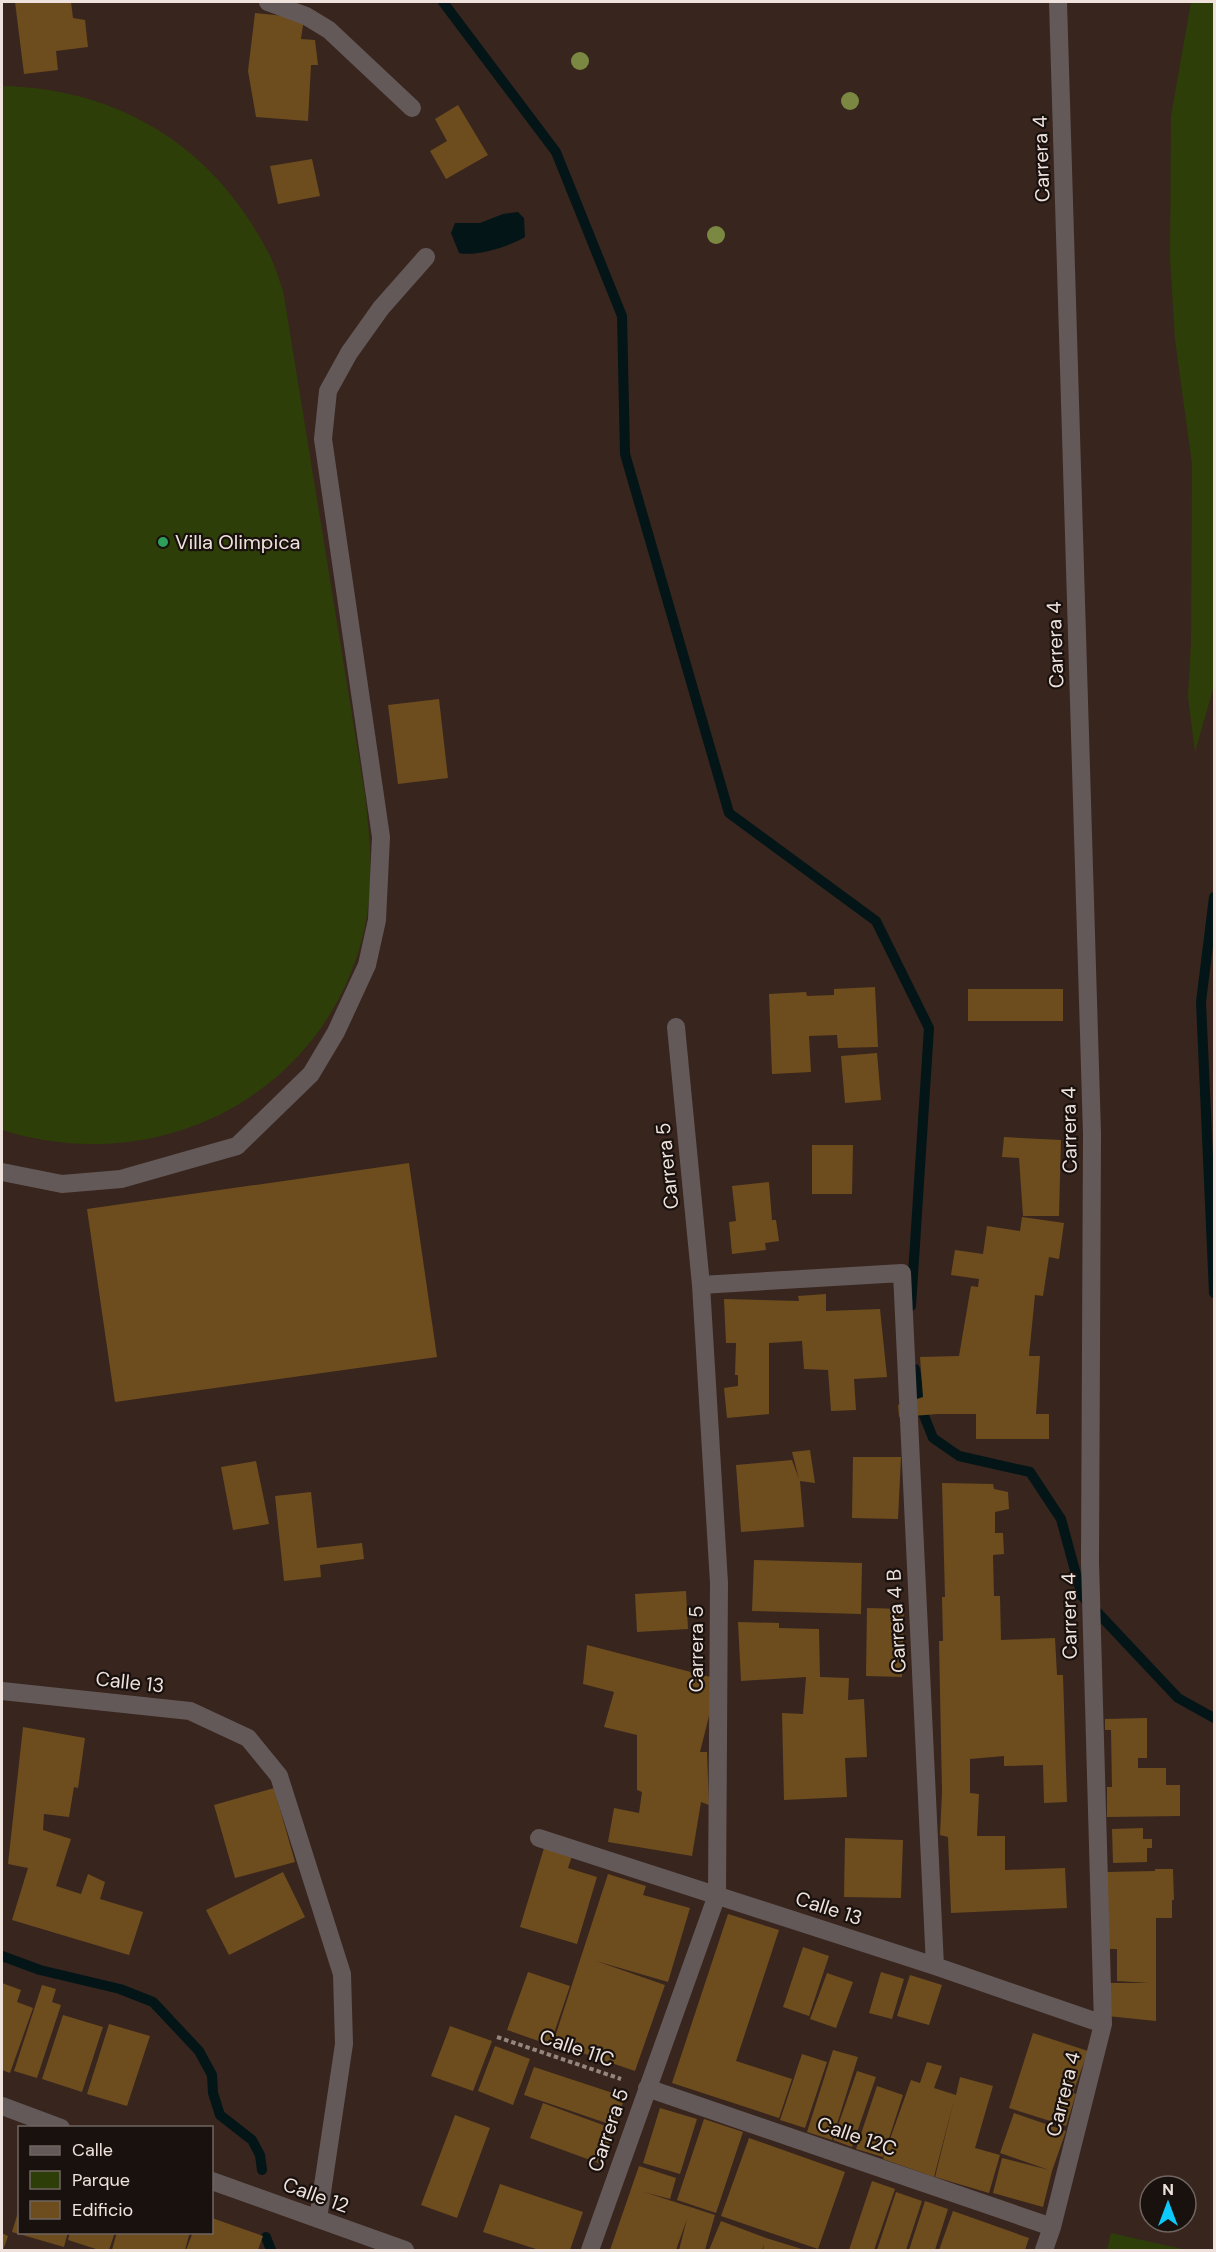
<svg xmlns="http://www.w3.org/2000/svg" width="1216" height="2252" viewBox="0 0 1216 2252" font-family="'DM Sans',sans-serif">
	<style>
		.green { fill: #2e3e08 }
		.water { fill: #031517 }
		.lines { fill: none; stroke-linecap: round; stroke-linejoin: round }
		.stream { stroke: #031517; stroke-width: 10 }
		.building { fill: #6d4d1e }
		.path { stroke: #95857f; stroke-width: 4; stroke-dasharray: 4.5 3; stroke-linecap: butt }
		.minor { stroke: #645959; stroke-width: 18 }
		.tree { fill: #7a8842 }
		.leisure-dot { fill: #2e9e5b; stroke: #19110d; stroke-width: 2 }
		.labels { text-anchor: middle; dominant-baseline: central; stroke-width: 4.5; stroke-linejoin: round; paint-order: stroke }
		.street-label { font-size: 20px; fill: #efe2dd; stroke: #19110d }
		.poi-label { font-size: 20px; fill: #efe2dd; stroke: #19110d; text-anchor: start }
	</style>
	<rect width="100%" height="100%" fill="#38251e"/>
	<path class="green" d="M1191,2h23v684l-19,66 -7,-55 3,-54 1,-179 -17,-124 -5,-82 1,-142z
		M2,86c117,2 212,61 266,166 7,12 10,26 15,38l82,505c6,50 10,98 -4,148 -44,157 -207,235 -359,187z
		M1111,2233l76,17h-80z"/>
	<path class="water" d="M518,212l6,6 1,19c-15,9 -48,20 -66,16l-8,-20 4,-10h25l23,-9z"/>
	<g class="lines">
		<path class="stream" d="M443,2l113,150 66,164 3,138 104,359 147,108 53,107 -18,278
			M1214,897l-13,105 13,291
			M915,1369l6,39 12,30 26,18 71,16 31,47 21,77 96,102 36,20
			M2,1956l38,14 80,19 33,13 46,49 13,24 1,18 7,22 32,25 8,15 2,15
			M266,2237l5,13"/>
	</g>
	<path class="building" d="M15,2h56l2,16 12,2 3,27 -32,4 2,19 -34,4z
		M255,13l49,5 -3,21 14,1 3,25h-7l-3,56 -52,-4 -8,-46z
		M458,105l30,50 -42,24 -16,-28 17,-10 -12,-22z
		M312,159l8,37 -42,8 -8,-38z
		M439,699l9,79 -50,6 -10,-79z
		M875,987l3,60 -40,1 -1,-13 -28,1 2,36 -39,2 -3,-80 37,-2 1,4 27,-1v-6z
		M968,989h95v32h-95z
		M877,1053l4,47 -36,3 -4,-47z
		M1004,1137l57,3 -2,76h-36l-4,-58 -17,-1z
		M812,1145h41l-1,49h-40z
		M409,1163l28,194 -322,45 -28,-193z
		M769,1182l3,38h4l3,21 -14,2 1,7 -34,4 -3,-32 7,-1 -4,-35z
		M1022,1217l42,6 -5,36 -10,-2 -6,39 -8,-1 -6,61h11l-4,58h13v25h-73v-25h-38l-39,3 -1,-12 25,-8 -3,-40 39,-1 12,-70 7,1 1,-8 -28,-4 4,-25 28,4 4,-28 33,5z
		M826,1294v17l54,-2 7,68 -33,2 2,31 -25,1 -3,-41 -24,-1 -2,-28 -33,2v71l-42,4 -3,-30 14,-2v-11h-3l1,-32h-10l-2,-44 75,2 -1,-5z
		M810,1450l5,33 -15,-2 4,46 -63,5 -5,-67 56,-5 7,19 -7,-27z
		M853,1457h48l-3,62 -46,-1z
		M256,1461l13,63 -36,6 -12,-63z
		M942,1483l51,1 1,5 14,3 1,17 -14,3v21h8l1,21 -11,1 1,41h6l1,44 54,-2 2,37h6l4,127 -23,1 -1,-38 -39,1v-10l-34,3v34l9,1 -2,42h28v34l60,-2 2,40 -116,5 -3,-76 -8,-2 2,-43 -3,-151h4l-1,-44h3z
		M311,1492l6,56 45,-5 2,16 -44,6 1,12 -37,4 -9,-85z
		M754,1560l108,3 -1,51 -109,-3z
		M686,1591l2,38 -51,3 -2,-38z
		M867,1608l37,1 -2,68 -36,-1z
		M738,1622l41,1v5l40,1 1,48 29,1 -1,22 16,-1 3,58 -22,1 2,39 -63,3 -2,-87 21,1 3,-37 -65,4z
		M587,1645l127,33 -5,38 -9,36h7l2,53 -8,-3 -9,54 -84,-14 6,-34 25,5 3,-21 -5,-2v-55l-33,-8 10,-35 -31,-8z
		M1147,1718v40h-9v10h28v17h14v31l-73,1v-30h5l-1,-57h-6v-11z
		M23,1727l62,11 -7,50 -4,-1 -5,30 -25,-3 -1,16 28,9 -15,47 25,8 7,-20 17,8 -5,17 43,13 -14,43 -117,-35 16,-52 -20,-4z
		M274,1788l21,74 -60,16 -21,-73z
		M1143,1828v11h9v9h-5v14l-34,1 -1,-34z
		M845,1838l58,2 -2,58 -57,-1z
		M544,1848l28,8 -4,12 29,9 -20,67 -57,-17z
		M1155,1869h18l1,31h-2v18h-16v103l-49,-5 2,-33h40l-32,-2v-32h-9l-2,-77 49,-1z
		M283,1872l22,45 -76,38 -23,-45z
		M608,1874l38,12 -3,9 47,13 -22,74 -72,-21 69,24 -30,86 -82,-28z
		M728,1914l51,16 -43,131 56,18 -13,39 -107,-35z
		M803,1947l26,9 -20,60 -26,-9z
		M528,1972l42,14 -20,59 -43,-15z
		M881,1972l23,7 -12,40 -23,-6z
		M827,1973l26,9 -17,46 -26,-9z
		M910,1975l32,10 -13,40 -32,-9z
		M2,1983l19,7 -4,12 16,6 -23,65 -8,-3z
		M42,1985l14,4 -4,13 9,3 -24,73 -23,-7z
		M63,2015l40,12 -21,65 -40,-13z
		M109,2024l41,12 -23,70 -40,-12z
		M450,2026l42,15 -19,50 -42,-15z
		M1033,2033l55,18 -15,42 3,1 -10,32 -57,-18z
		M495,2046l35,13 -17,46 -35,-14z
		M833,2050l25,7 -26,83 -25,-8z
		M802,2054l25,8 -22,66 -25,-8z
		M927,2062l15,4 -8,22 22,7 4,-18 33,9 -18,62 25,7 -11,38 -54,-16 19,-77 -20,77 -51,-18 28,-79 9,3z
		M534,2067l91,30 -10,29 -91,-31z
		M857,2071l19,6 -24,70 -19,-7z
		M877,2086l26,9 -20,62 -27,-8z
		M543,2103l71,26 -13,35 -71,-26z
		M660,2108l37,11 -17,55 -37,-11z
		M1014,2113l52,18 -14,40 -9,36 -50,-14 9,-35 47,12 -49,-17z
		M455,2115l35,13 -33,90 -36,-13z
		M704,2119l39,13 -27,81 -39,-13z
		M749,2138l96,34 -27,77 -97,-33z
		M639,2166l37,12 -6,21 -26,-7 71,23 -10,35h-26l8,-31 -11,31h-66z
		M872,2181l23,8 -21,61h-25z
		M500,2184l83,28 -13,38h-31l-56,-18z
		M896,2192l26,9 -16,49h-29z
		M925,2201l23,8 -13,41h-26z
		M19,2209l1,23h48l-4,15 -52,-15z
		M953,2211l76,27 -4,12h-86z
		M212,2218l51,18 -5,14h-72l7,-18h19z
		M721,2221l45,17 39,12h-42l1,-6 -2,6h-53z
		M70,2232h45l-6,18h-10l-31,-10z
		M117,2232h73l-5,18h-73z
		M2,2233l6,3 -5,14h-1z"/>
	<g class="lines">
		<path class="path" d="M497,2037l124,42"/>
		<path class="minor" d="M268,2l38,14 23,14 83,78
			M2,1172l60,12 59,-5 116,-33 74,-72 25,-42 31,-67 10,-45 4,-83 -58,-398 5,-48 21,-38 32,-45 45,-51
			M701,1285l201,-12 33,693
			M2,1691l188,20 58,27 31,38 63,198 2,70 -26,175
			M539,1838l396,128 168,58
			M647,2088l405,139
			M2,2106l59,22
			M212,2181l193,69
			M590,2250l127,-355 2,-312 -18,-298 -25,-258
			M1044,2250l8,-23 51,-203 -13,-462 2,-428 -34,-1132"/>
	</g>
	<g class="tree">
		<circle cx="580" cy="61" r="9"/>
		<circle cx="850" cy="101" r="9"/>
		<circle cx="716" cy="235" r="9"/>
	</g>
	<circle class="leisure-dot" cx="163" cy="542" r="6"/>
	<g class="labels">
		<g class="street-label">
			<text transform="translate(1041 159) rotate(-92)">Carrera 4</text>
			<text transform="translate(1055 645) rotate(-92)">Carrera 4</text>
			<text transform="translate(1069 1130) rotate(-91)">Carrera 4</text>
			<text transform="translate(667 1166) rotate(-96)">Carrera 5</text>
			<text transform="translate(1069 1616) rotate(-91)">Carrera 4</text>
			<text transform="translate(896 1621) rotate(-93)">Carrera 4 B</text>
			<text transform="translate(696 1649) rotate(-90)">Carrera 5</text>
			<text transform="translate(130 1682) rotate(6)">Calle 13</text>
			<text transform="translate(829 1908) rotate(18)">Calle 13</text>
			<text transform="translate(577 2048) rotate(19)">Calle 11C</text>
			<text transform="translate(1063 2094) rotate(-76)">Carrera 4</text>
			<text transform="translate(608 2130) rotate(-71)">Carrera 5</text>
			<text transform="translate(857 2136) rotate(19)">Calle 12C</text>
			<text transform="translate(316 2195) rotate(20)">Calle 12</text>
		</g>
		<g class="poi-label">
			<text x="175" y="542">Villa Olimpica</text>
		</g>
	</g>
	<rect width="1216" height="2252" fill="none" stroke="#efe2dd" stroke-width="6"/>
	<rect x="18" y="2126" width="195" height="108" fill="#19110d" stroke="#6f6560" stroke-width="1.5"/>
	<rect x="30" y="2146" width="30" height="9" fill="#645959" stroke="#6f6560" stroke-width="1.5"/>
	<text x="72" y="2156" font-size="18" fill="#efe2dd">Calle</text>
	<rect x="30" y="2171" width="30" height="18" fill="#2e3e08" stroke="#6f6560" stroke-width="1.5"/>
	<text x="72" y="2186" font-size="18" fill="#efe2dd">Parque</text>
	<rect x="30" y="2201" width="30" height="18" fill="#6d4d1e" stroke="#6f6560" stroke-width="1.5"/>
	<text x="72" y="2216" font-size="18" fill="#efe2dd">Edificio</text>
	<g transform="translate(1168 2204)"><circle r="28" fill="#19110d" stroke="#6f6560" stroke-width="1.5"/>
	<path d="M0-4.5L10 22L0 15L-10 22Z" fill="#0ccafa"/>
	<text y="-9" font-size="16" font-weight="bold" text-anchor="middle" fill="#efe2dd">N</text>
	</g>
</svg>
